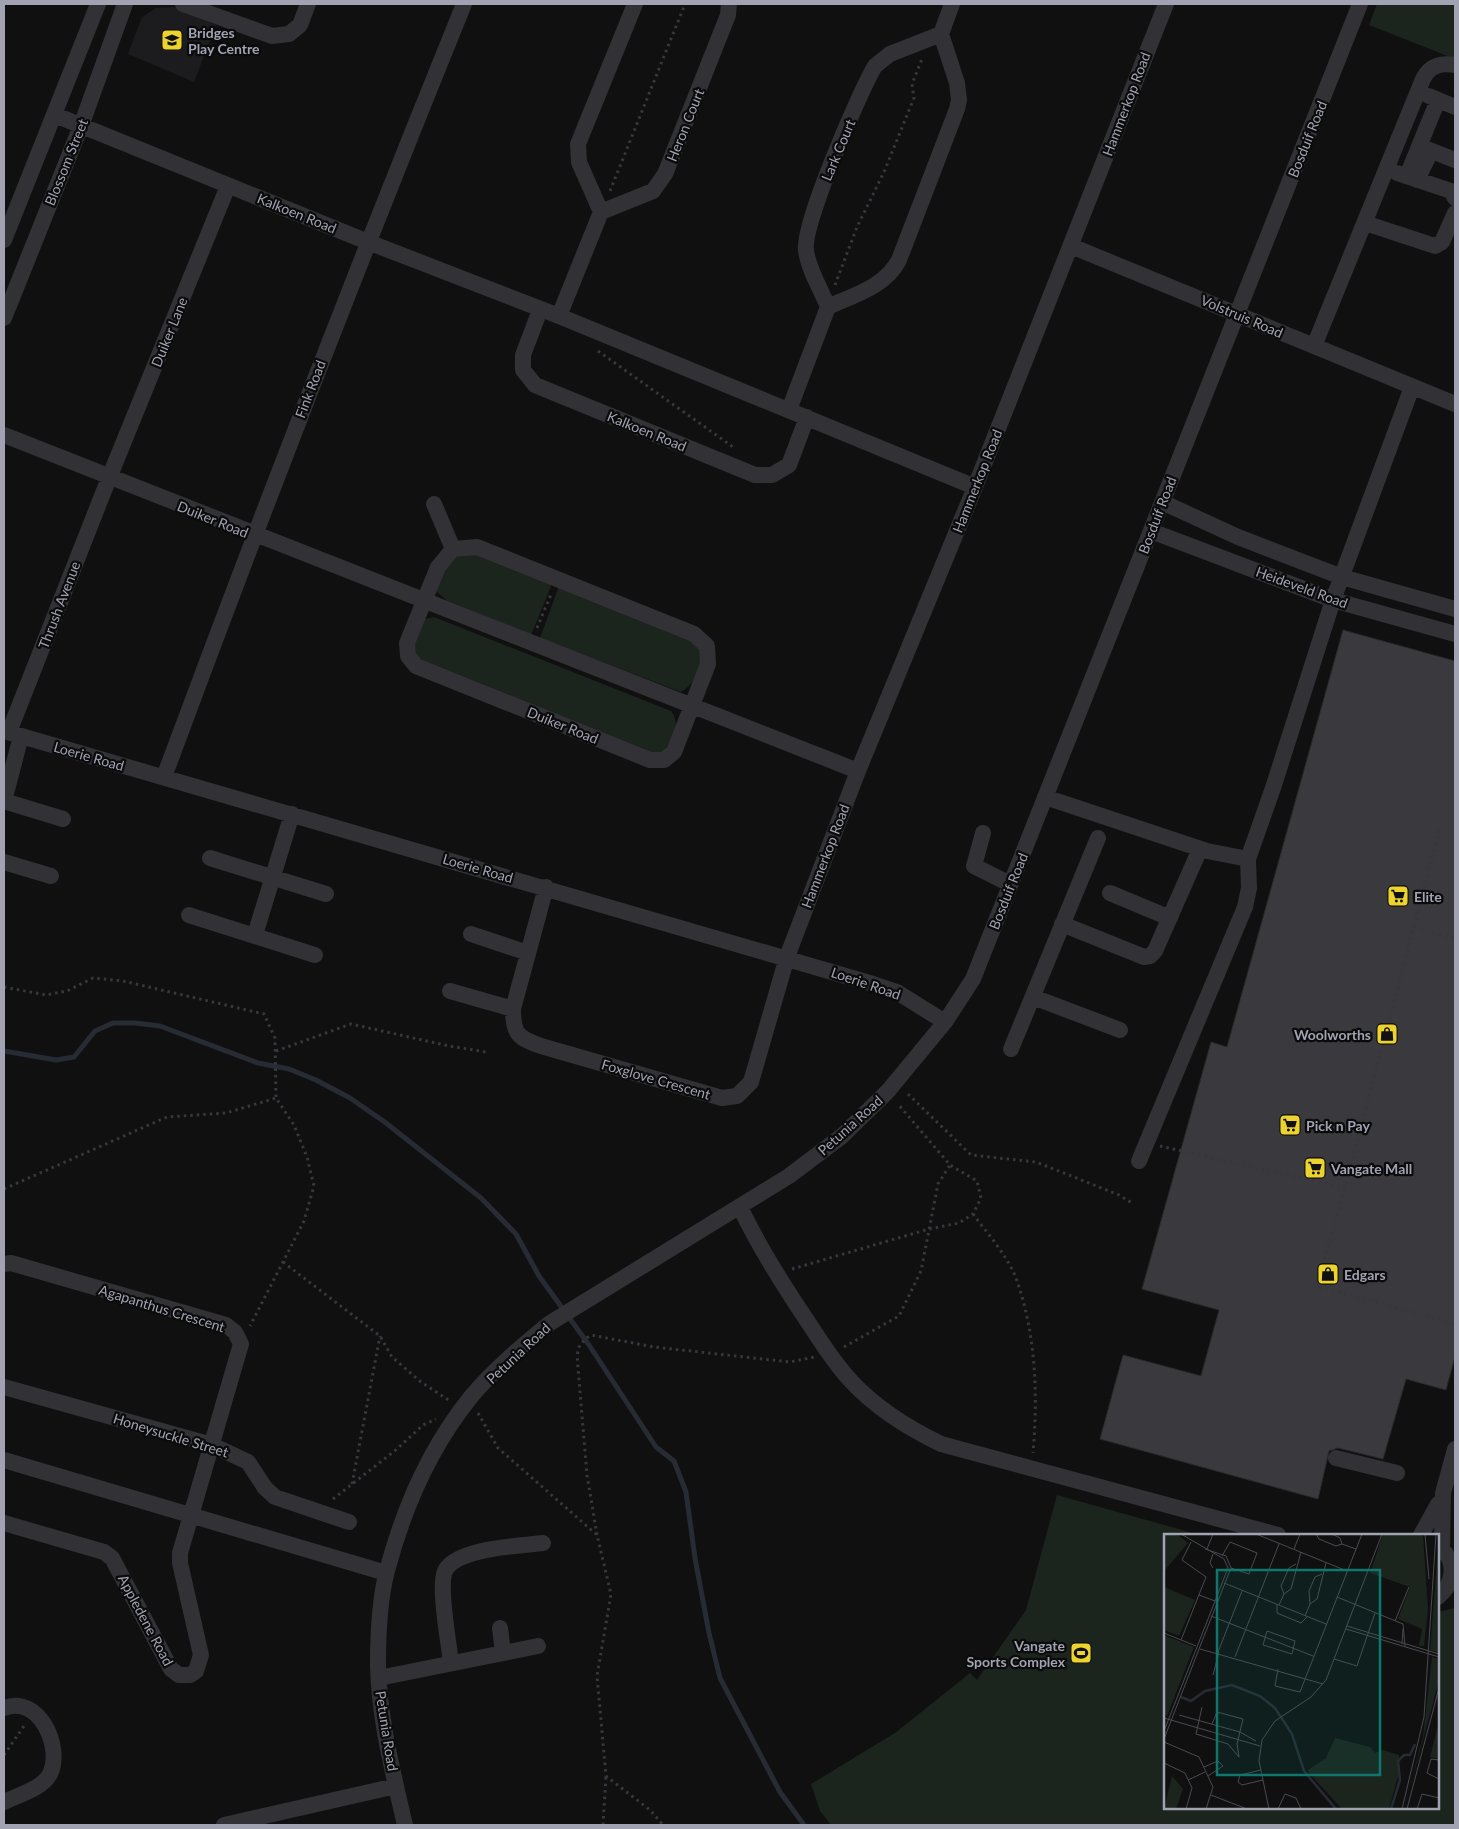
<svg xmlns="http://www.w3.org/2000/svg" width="1459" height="1829" viewBox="0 0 1459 1829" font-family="Lato,sans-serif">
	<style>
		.built { fill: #1c1c1e }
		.green { fill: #1c241e }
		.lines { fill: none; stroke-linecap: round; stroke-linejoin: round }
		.stream { stroke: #272b34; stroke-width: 5 }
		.building { fill: #3a3a3e; stroke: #2a2a2d }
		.path { stroke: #37373d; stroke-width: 3; stroke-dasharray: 2.5 4; stroke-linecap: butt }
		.minor { stroke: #313136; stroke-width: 16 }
		.labels { text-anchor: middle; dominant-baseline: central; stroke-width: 4.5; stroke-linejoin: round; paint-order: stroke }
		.poi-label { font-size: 14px; font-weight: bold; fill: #a1a3b2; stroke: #0b0b0c; text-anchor: start }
		.street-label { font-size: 14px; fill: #a1a3b2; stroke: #0b0b0c }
		.inset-river { fill: none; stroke: #272b34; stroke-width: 2.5 }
		.inset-road { fill: none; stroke: #4a4b51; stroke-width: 1 }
		.view { fill: #0f766e; fill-opacity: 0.15; stroke: #0f766e; stroke-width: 2.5 }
		.inset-edge { fill: none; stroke: #a1a3b2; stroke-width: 2.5 }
	</style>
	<rect width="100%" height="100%" fill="#101011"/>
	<path class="built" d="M174,7l42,18 -22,57 -66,-28 14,-37 14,-9z"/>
	<path class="green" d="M1377,4h78v55l-86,-34z
		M465,551l86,32 -1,6 -19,46 -85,-35 -9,-8c3,-22 9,-30 28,-41z
		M559,586l133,54c4,5 10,11 10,18 -1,13 -11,29 -21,34l-141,-54z
		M434,617l237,94c9,10 4,28 -4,38 -2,2 -7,4 -10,6l-240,-97 -4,-13 12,-26z
		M1057,1495l143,40h-35v273h273v-196l17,-4v217h-624l-11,-14 -9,-27 84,-51 75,-60 7,7 49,-70z"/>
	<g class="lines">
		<path class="stream" d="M4,1051l52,9 18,-3 21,-26 18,-8h22l25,3 98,37 31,6 27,11 34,18 36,25 95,75 35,36 23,42 50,69 67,102 18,14 12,31 9,66 14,75 11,45 60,114 24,33"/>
	</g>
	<path class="building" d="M1343,630l112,31v695l-9,34 -40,-11 -23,80 -45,-11 -9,3 -11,48 -218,-60 23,-84 78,21 18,-66 -77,-21 69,-247 16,5z"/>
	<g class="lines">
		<path class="path" d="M610,191l75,-187
			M835,285l22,-58 27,-55 30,-74 -2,-14 10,-25
			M598,351l135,96
			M537,628l15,-36
			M1439,830l-94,358 -28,98 138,38
			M1414,927l41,12
			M4,987l42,8 21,-4 26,-13 30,3 141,33 11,24 1,60 18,27 13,32 7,29 -10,35 -54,105
			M276,1051l75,-27 98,22 37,6
			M908,1094l63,61 65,7 83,33 13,8
			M1160,1146l185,42
			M4,1189l163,-72 59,-4 50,-15
			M973,1214c14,19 34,41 43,64 20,56 22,116 17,175
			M283,1262l97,74 12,21 29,25 29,19
			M792,1269l137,-40 30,-6 14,-9 8,-16 -4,-17 -27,-16
			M844,1347l55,-31 22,-45 17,-87 12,-19 -52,-61
			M478,1413l20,35 99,87 14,59 -14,82 9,100 44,34 13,15
			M352,1484l28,-148
			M333,1499l64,-50 26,-24 13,-6
			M597,1535l-10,-60 -9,-107c-1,-17 -2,-23 13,-33l63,12 136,15 25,-5
			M4,1755l20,-29
			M603,1825l3,-49"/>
		<path class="minor" d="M183,4l89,32 17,-2 11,-9 8,-21
			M1429,96l26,11
			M55,115l313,127 191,74 416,171
			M1419,146l36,14
			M1397,173l54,18 4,7
			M1407,176l31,-76
			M1417,180l14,-29
			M601,212l52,-21 12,-17 63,-159 1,-11
			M1365,223l70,23 7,-4 13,-29
			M4,240l94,-236
			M1071,246l384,158
			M828,307c26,-12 57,-20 71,-47l58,-151 2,-9 -2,-17 -16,-49 11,-30
			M540,310l-17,45v15l12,15 220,90h17l17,-10 18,-48
			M559,316l42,-104 -22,-50 -1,-18 57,-140
			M4,318l77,-192 44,-122
			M1314,346l109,-267c7,-14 18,-16 32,-14
			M789,410l39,-103c-7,-18 -20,-38 -22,-57 -4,-25 54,-159 69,-184l15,-12 51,-20
			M4,435l854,336
			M1162,502l76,35 104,40 113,32
			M434,504l19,45
			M1151,531l182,69 122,34
			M477,547l217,87 13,12 1,18 -34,88 -10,8h-14l-234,-94 -8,-10 -1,-13 31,-76 15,-18z
			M4,731l869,253 24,8 48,30
			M9,732l100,-254 119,-292
			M164,777c96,-259 196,-517 300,-773
			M1045,797l162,54 41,8
			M4,801l17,-65
			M4,801l59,18
			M983,833l-9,33 36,18
			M210,858l116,36
			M4,862l47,14
			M546,887l-33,122c0,25 5,29 28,37l181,52 15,-2 14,-14 36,-125 71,-186 117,-284 191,-483
			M1110,893l60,25
			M189,915l126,40
			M1062,924l82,33 6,-1 5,-5 45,-102
			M471,934l57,19
			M255,935l37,-121
			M450,991l63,18
			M1033,997l87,33
			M1011,1049l87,-211
			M1139,1161l106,-254 4,-19 -1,-29 25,-71 60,-188 79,-213
			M740,1207c19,40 43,78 68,115 13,20 26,41 43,59 25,27 57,47 90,63l337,91
			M4,1264l7,-1 215,62 9,7 6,12 -61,209v10l21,92 -5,16 -6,4h-11l-8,-6 -59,-111 -8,-6 -100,-29
			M4,1387l208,58 36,17 17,26 10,9 74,25
			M1336,1458l61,15
			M4,1460l382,113
			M1421,1535l17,-31
			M1438,1547c20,12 16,37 0,50
			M1442,1549l1,-56 12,-44
			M500,1628l3,25
			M451,1663c-2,-20 -13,-76 -6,-92 11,-23 75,-25 98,-28
			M379,1678l159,-32
			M4,1708c35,-14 59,39 46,66 -8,15 -32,21 -46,28
			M224,1825l172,-39
			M405,1825c-12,-52 -26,-106 -27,-160 0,-27 2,-68 9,-94 16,-61 43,-123 83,-173 23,-28 52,-52 80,-75l239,-147 53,-40 46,-45 57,-69 28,-43 387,-975"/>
	</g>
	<defs>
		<g id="school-square" transform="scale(1.125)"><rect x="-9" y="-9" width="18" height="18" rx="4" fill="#ecd32d" stroke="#0b0b0c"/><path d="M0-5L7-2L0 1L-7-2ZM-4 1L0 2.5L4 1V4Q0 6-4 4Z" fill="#111"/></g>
		<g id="supermarket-square" transform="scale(1.125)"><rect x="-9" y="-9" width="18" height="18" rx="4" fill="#ecd32d" stroke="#0b0b0c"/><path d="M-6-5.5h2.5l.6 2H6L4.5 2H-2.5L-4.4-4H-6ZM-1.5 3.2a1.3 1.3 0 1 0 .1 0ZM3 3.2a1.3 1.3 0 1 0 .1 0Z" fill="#111"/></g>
		<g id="shop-square" transform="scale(1.125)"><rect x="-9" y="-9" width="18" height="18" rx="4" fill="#ecd32d" stroke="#0b0b0c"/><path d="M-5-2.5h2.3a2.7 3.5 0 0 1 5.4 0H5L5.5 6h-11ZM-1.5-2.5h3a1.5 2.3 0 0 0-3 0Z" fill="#111"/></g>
		<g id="stadium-square" transform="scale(1.125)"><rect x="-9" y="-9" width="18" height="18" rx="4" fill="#ecd32d" stroke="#0b0b0c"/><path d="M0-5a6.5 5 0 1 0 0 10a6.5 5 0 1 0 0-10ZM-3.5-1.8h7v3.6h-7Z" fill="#111"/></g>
	</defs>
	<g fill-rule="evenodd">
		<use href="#school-square" x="172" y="40"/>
		<use href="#supermarket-square" x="1398" y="896"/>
		<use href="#shop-square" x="1387" y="1034"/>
		<use href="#supermarket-square" x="1290" y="1125"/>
		<use href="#supermarket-square" x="1315" y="1168"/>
		<use href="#shop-square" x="1328" y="1274"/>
		<use href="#stadium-square" x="1081" y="1653"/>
	</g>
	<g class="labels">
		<g class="poi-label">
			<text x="188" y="32">Bridges<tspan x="188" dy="16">Play Centre</tspan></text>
			<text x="1414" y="896">Elite</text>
			<text x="1371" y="1034" text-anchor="end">Woolworths</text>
			<text x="1306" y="1125">Pick n Pay</text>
			<text x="1331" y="1168">Vangate Mall</text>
			<text x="1344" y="1274">Edgars</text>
			<text x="1065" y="1645" text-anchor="end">Vangate<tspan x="1065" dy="16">Sports Complex</tspan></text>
		</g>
		<g class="street-label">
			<text transform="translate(1126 104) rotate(-69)">Hammerkop Road</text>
			<text transform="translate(685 125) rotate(-68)">Heron Court</text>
			<text transform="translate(1307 139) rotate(-68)">Bosduif Road</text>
			<text transform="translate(838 150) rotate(-67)">Lark Court</text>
			<text transform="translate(66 162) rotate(-68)">Blossom Street</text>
			<text transform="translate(297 213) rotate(22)">Kalkoen Road</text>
			<text transform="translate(1242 316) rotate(23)">Volstruis Road</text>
			<text transform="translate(169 332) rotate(-68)">Duiker Lane</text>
			<text transform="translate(310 389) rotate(-69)">Fink Road</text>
			<text transform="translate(647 431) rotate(22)">Kalkoen Road</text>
			<text transform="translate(977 481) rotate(-68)">Hammerkop Road</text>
			<text transform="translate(1157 515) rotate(-69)">Bosduif Road</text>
			<text transform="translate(213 519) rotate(22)">Duiker Road</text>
			<text transform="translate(1302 587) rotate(20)">Heideveld Road</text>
			<text transform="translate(59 605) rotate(-69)">Thrush Avenue</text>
			<text transform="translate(563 725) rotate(22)">Duiker Road</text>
			<text transform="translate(89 756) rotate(16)">Loerie Road</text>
			<text transform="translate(825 856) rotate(-69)">Hammerkop Road</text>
			<text transform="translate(478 868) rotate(16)">Loerie Road</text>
			<text transform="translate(1008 891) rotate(-68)">Bosduif Road</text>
			<text transform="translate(866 983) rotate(19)">Loerie Road</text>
			<text transform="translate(656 1079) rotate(16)">Foxglove Crescent</text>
			<text transform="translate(850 1125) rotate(-42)">Petunia Road</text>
			<text transform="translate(162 1308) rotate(17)">Agapanthus Crescent</text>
			<text transform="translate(518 1353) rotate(-43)">Petunia Road</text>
			<text transform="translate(171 1435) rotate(17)">Honeysuckle Street</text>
			<text transform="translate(146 1620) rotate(62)">Appledene Road</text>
			<text transform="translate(387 1731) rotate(81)">Petunia Road</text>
		</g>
	</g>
	<g transform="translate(1164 1534)">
		<rect width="275" height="275" fill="#101011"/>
		<path d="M0,0h13l11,9 -24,28zM219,0h40l5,76 -4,36h-5l3,-17 -24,-10 12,-32 -40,-14zM275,0v119l-9,-3zM0,53l31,13 -16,36 -15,-6zM0,101l30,12 -27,69 -3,-2zM268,123l7,2v22l-35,128 19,-73zM275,188v37l-9,-2zM171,204l35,9 5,6 8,-3 16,5v18l-10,36h-47l-33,-36 -1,-3 18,-12zM8,242l11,13 -7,20h-12z" fill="#1c241e"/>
		<path class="inset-river" d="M17,163l10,4 14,-10 27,-6 28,11 15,12 17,26 12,37 32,38M227,275l9,-29 -2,-19 6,-6h6l5,-11"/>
		<path class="inset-road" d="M92,0l91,37M152,0l3,5 17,7 6,-2 14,5M168,0l8,4 2,6M261,0l4,45M43,15l6,-15M130,15l6,-15M58,22l8,-14 27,11 -8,21 -18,-6M49,34l-3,-5 3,-9M60,49l102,41M120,60l7,-5 10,-37M35,61l16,6M173,63l66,27 2,22M146,70l7,-5 9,-36M113,71v8l24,10 6,-6M115,71l5,-11 -3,-8 8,-18 7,-4M47,82l102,40M141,82l5,-12 -1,-13 6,-14 7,-3M231,87l14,-34M183,92l92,28M182,95l93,28M103,97l28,10 -3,13 -29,-9zM0,99l32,13M17,106l25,-63 -24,-17 9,-18M238,110l1,-15M35,115l32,-81 -5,-12 -21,-7M36,115l123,35M54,118l24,-61M71,123l44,-113M170,125l23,7 18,-53M114,135l-3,17 25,6 62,-158M49,141l6,-23M38,173l-6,27 32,10 11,13 -2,-13 6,-25 -26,-7 -5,12M15,181l61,17 16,9M0,184l96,28M0,197l64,-163 -4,-9 -43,-25M0,205l35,-90M0,208l35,15 14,30 -7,22M275,226l-8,-1 -4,14 12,6M0,229l21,10 7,15 -6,21M40,233l14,-6 5,5 -15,10M97,236l-21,5 -2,7 4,3 21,-5M24,246l17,-8M47,261l36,14M105,275l-10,-48 3,-21 13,-19 36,-24 15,-17 56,-146M114,275l7,-15 11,4 5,11M238,275l22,-92 12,-183M243,275l32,-121M253,275l5,-15 17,4"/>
		<path class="view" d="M53,36h163v205h-163z"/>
		<rect width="275" height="275" class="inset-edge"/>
	</g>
	<rect width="1459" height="1829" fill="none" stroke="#a1a3b2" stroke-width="10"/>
</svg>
